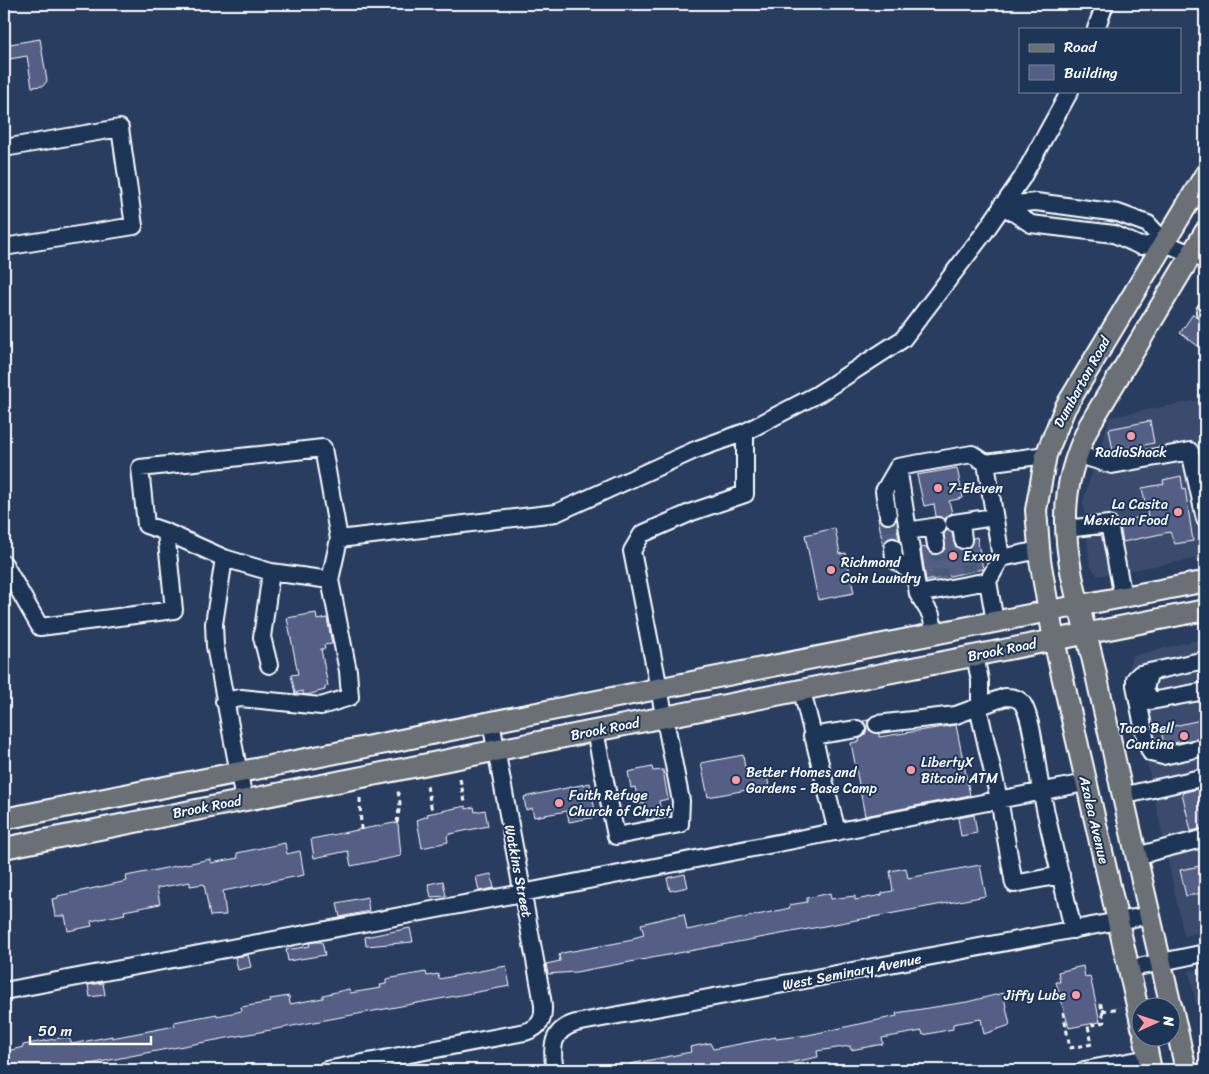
<svg xmlns="http://www.w3.org/2000/svg" width="1209" height="1074" viewBox="0 0 1209 1074" font-family="Sriracha,sans-serif">
	<style>
		.built { fill: #3a4b6e }
		.building { fill: #555f86; stroke: #fff }
		.lines { fill: none; stroke-linecap: round; stroke-linejoin: round }
		.minor-tunnel { stroke: #485a78; stroke-width: 16; stroke-dasharray: 16 8; stroke-linecap: butt }
		.minor-casing { stroke: #fff; stroke-width: 20 }
		.major-casing { stroke: #fff; stroke-width: 24 }
		.path { stroke: #fff; stroke-width: 3; stroke-dasharray: 5 4; stroke-linecap: butt }
		.minor { stroke: #1d3557; stroke-width: 16 }
		.major { stroke: #6a7074; stroke-width: 20 }
		.poi-dot { fill: #ff9aa2; stroke: #1d3557; stroke-width: 2 }
		.labels { text-anchor: middle; dominant-baseline: central; stroke-width: 4; stroke-linejoin: round; paint-order: stroke }
		.street-label { font-size: 14px; fill: #fff; stroke: #1d3557 }
		.poi-label { font-size: 14px; fill: #fff; stroke: #1d3557; text-anchor: start }
	</style>
	<rect width="100%" height="100%" fill="#283d60"/>
	<filter id="ink" filterUnits="userSpaceOnUse"><feTurbulence type="fractalNoise" baseFrequency=".02" numOctaves="2"/><feDisplacementMap in="SourceGraphic" scale="10" xChannelSelector="R" yChannelSelector="G"/><feConvolveMatrix kernelMatrix="1 2 1 2 8 2 1 2 1" color-interpolation-filters="sRGB"/></filter>
	<g filter="url(#ink)">
		<path class="built" d="M1205,399v158l-107,19 -8,-10 -7,-65 27,-84z
			M1205,638v294l-21,4 -56,-263 4,-17z
			M1205,968v75l-16,-72z"/>
		<path class="building" d="M40,39l7,42 -4,5 -11,1 -5,-31 -23,4v-15z
			M1193,314l12,9v28l-25,-18z
			M1150,421l4,22 -41,8 -4,-22z
			M957,468l6,30 -14,3 3,12 -7,6 -9,-3 -2,-12 -10,2 -7,-31z
			M1181,476l2,13 2,-1 8,53 -18,3 -5,-12 -47,10 -4,-21 29,-5 -6,-28 22,-4 -1,-4z
			M878,517l7,7 5,1 6,-5 3,20 -6,-3 -5,2 -5,7z
			M835,528l5,26 6,-1 8,40 -36,7 -13,-65z
			M947,530l5,3 3,13 4,3 9,-1 5,-10 4,-1 6,32 -57,12 -5,-33 5,-1 7,7 9,-1 3,-5 -1,-14z
			M316,613l1,7 10,-2 5,26 -8,1 1,4h-4l7,37 -3,1v3l-18,5 -4,-1v-3l-8,2 -4,-18 7,-1 -11,-56z
			M1205,719v18l-41,8 -3,-16z
			M868,720l1,10 10,4v3l77,-12 14,70 -105,21 -14,-73 9,-2 -1,-2 5,-3 3,-8 -4,-7z
			M743,755l3,20 20,-4 3,15 -61,11 -7,-34z
			M652,767l1,4 10,-1 5,29 -9,2 3,16 -15,3 -3,-17 -5,2 -4,-18 -4,1 -3,-16z
			M590,783l6,34 -27,5 -2,-11 -33,6 -2,-9 -6,2 -2,-13z
			M1205,787v41l-14,3 -9,-38z
			M466,806v3l8,-2 1,5 10,-2 3,16 -38,8 -3,2 1,6 -26,6 -5,-28 11,-4 -1,-2z
			M974,815l3,18 -16,3 -3,-18z
			M394,823l4,1 3,32 -50,10 -3,-15 -34,7 -3,-19z
			M285,843l2,11 13,-3 4,24 -81,16 3,24 -16,1 -6,-32 -14,2v-4l-33,6 3,16 -36,7 1,3 -34,7 1,5 -24,5 -3,-15h-10l-3,-17 6,-1v-2l69,-15 -1,-5 85,-17v4l27,-5 -1,-5z
			M980,865l6,31 -410,76 -28,2 -2,-10 14,-3 -1,-6 3,-2 71,-13v-2l11,-3 -3,-11 29,-7 14,-3 3,16 103,-22 -1,-3 18,-3v-4l23,-5 1,6 24,-3v4l27,-5v-2l11,-2 -3,-20 16,-3 2,10z
			M1205,865v19h-4l2,9 -17,3 -6,-26z
			M491,874l3,14 -15,3 -3,-14z
			M685,874l3,13 -18,4 -3,-13z
			M443,881l3,15 -15,1 -3,-13z
			M367,897l2,14 -29,6 -3,-14z
			M410,928l3,14 -47,4 -1,-9z
			M315,942h7l3,13 -37,6 -2,-11 24,-4 -1,-3z
			M248,955l3,12 -13,3 -3,-13z
			M506,966l4,20 -359,66 -76,15 1,3h-72v-18l19,-5v-2l42,-8 4,1 3,6 40,-8v2l63,-12 -1,-4 43,-8v2l25,-5 -1,-4 30,-5 -1,-3 19,-3 1,8 33,-6v-3l26,-6 1,4 31,-5 -1,-3 6,-1v-5l40,-7 1,4 11,-2 1,5z
			M1083,966l2,11 5,-1 10,46 -31,6 -13,-46h4l-2,-10z
			M103,983l2,12 -15,2 -2,-12z
			M1003,993l7,32 -26,9 -3,-15 -28,5v5l-30,6 -1,-4 -40,7 1,6 -32,6 -1,-4 -33,5 1,6 -55,11 -17,2h-115l-1,-6 61,-12 -1,-5 20,-4 3,6 63,-12v2l32,-4 89,-19 -1,-3 71,-11z"/>
		<g class="lines">
			<path class="minor-tunnel" d="M888,515l5,32
				M963,540l6,32
				M936,545l5,33"/>
			<g class="minor-casing">
				<path id="minor" d="M1096,29l9,-25
					M4,148l116,-20 14,98 -130,21
					M1002,205l29,19 83,10 26,12 25,-3 40,17
					M1002,205l34,-3 82,11 30,11 17,19
					M1205,312v-1
					M745,432l73,-38 85,-55 81,-106 38,-55 48,-87
					M1076,454l36,11 78,-14 15,68
					M888,515l-4,-24 14,-24
					M961,522l2,18
					M954,523l40,-6
					M933,527l3,18
					M1066,529l43,-5 14,73
					M908,531l30,-5
					M166,532l58,26 -10,66 1,22 29,154
					M893,547l1,12 21,17
					M224,558l47,14 -9,65 7,28
					M1001,558l38,-8
					M4,564l36,63 134,-17 -8,-78 -20,-7 -6,-57 183,-20 16,91 217,-26 139,-63 50,-18v62l-53,18 -50,22 -10,17 49,250 -1,23 -64,12 -21,-105
					M271,572l59,8
					M988,581l7,41
					M918,594l70,-13 13,-23 -15,-95
					M935,634l-4,-19 -13,-21 -20,-127 74,-13 14,9 60,-8
					M975,655l5,26v35l19,83 15,85 47,-9
					M1205,660l-65,14 -5,5v6l11,57 5,11 12,3 42,-9
					M1148,678l-3,11 6,12 54,-10
					M802,691l35,141
					M224,701l17,-3 80,8 29,-9 -2,-26 -18,-91 9,-41
					M877,724l79,-9 49,-18c8,0 15,1 19,9 10,20 12,60 17,83 9,47 22,94 32,141
					M812,736l45,-7
					M1122,796l83,-19
					M1136,856l69,-18
					M1128,969l77,-16
					M4,991l518,-98 563,-110
					M326,1070l199,-38c18,-5 20,-17 17,-34l-51,-276
					M555,1070c-4,-22 -4,-40 21,-47l574,-108
					M1084,1070l65,-12"/>
			</g>
			<g class="major-casing">
				<path id="major" d="M4,819l1030,-205 163,-31h8
					M4,848l1201,-238
					M1171,1006c-27,-112 -51,-224 -76,-336 -11,-51 -30,-100 -29,-153 0,-33 9,-61 23,-91l116,-194
					M1172,1008l14,62
					M1142,1027l-88,-387 -14,-80 -4,-50 10,-55 19,-47 140,-233
					M1144,1036l7,34"/>
			</g>
			<path class="path" d="M4,731l6,-5
				M460,779l5,23
				M427,786l5,25
				M360,798l1,32
				M397,823l3,-20 -2,-12
				M1102,1011l18,-3
				M1063,1012l7,36 22,-4 -4,-18 16,-4 -4,-22"/>
			<use href="#minor" class="minor"/>
			<use href="#major" class="major"/>
		</g>
	</g>
	<g class="poi-dot">
		<circle cx="1131" cy="436" r="5"/>
		<circle cx="938" cy="488" r="5"/>
		<circle cx="1178" cy="512" r="5"/>
		<circle cx="953" cy="556" r="5"/>
		<circle cx="831" cy="570" r="5"/>
		<circle cx="1184" cy="736" r="5"/>
		<circle cx="911" cy="770" r="5"/>
		<circle cx="736" cy="780" r="5"/>
		<circle cx="559" cy="803" r="5"/>
		<circle cx="1076" cy="995" r="5"/>
	</g>
	<g class="labels">
		<g class="street-label">
			<text transform="translate(1082 382) rotate(-61)">Dumbarton Road</text>
			<text transform="translate(1002 650) rotate(-11)">Brook Road</text>
			<text transform="translate(605 729) rotate(-11)">Brook Road</text>
			<text transform="translate(207 807) rotate(-11)">Brook Road</text>
			<text transform="translate(1094 820) rotate(77)">Azalea Avenue</text>
			<text transform="translate(518 871) rotate(79)">Watkins Street</text>
			<text transform="translate(852 972) rotate(-11)">West Seminary Avenue</text>
		</g>
		<g class="poi-label">
			<text x="1131" y="452" text-anchor="middle">RadioShack</text>
			<text x="948" y="488">7-Eleven</text>
			<text x="1168" y="504" text-anchor="end">La Casita<tspan x="1168" dy="16">Mexican Food</tspan></text>
			<text x="963" y="556">Exxon</text>
			<text x="841" y="562">Richmond<tspan x="841" dy="16">Coin Laundry</tspan></text>
			<text x="1174" y="728" text-anchor="end">Taco Bell<tspan x="1174" dy="16">Cantina</tspan></text>
			<text x="921" y="762">LibertyX<tspan x="921" dy="16">Bitcoin ATM</tspan></text>
			<text x="746" y="772">Better Homes and<tspan x="746" dy="16">Gardens - Base Camp</tspan></text>
			<text x="569" y="795">Faith Refuge<tspan x="569" dy="16">Church of Christ</tspan></text>
			<text x="1066" y="995" text-anchor="end">Jiffy Lube</text>
		</g>
	</g>
	<rect width="1209" height="1074" fill="none" stroke="#1d3557" stroke-width="20"/>
	<rect x="10" y="10" width="1189" height="1054" fill="none" stroke="#fff" stroke-width="2" filter="url(#ink)"/>
	<rect x="1019" y="28" width="162" height="65" fill="#1d3557" stroke="#77869a"/>
	<rect x="1029" y="44" width="25" height="8" fill="#6a7074" stroke="#77869a"/>
	<text x="1064" y="52" font-size="15" fill="#ffffff">Road</text>
	<rect x="1029" y="65" width="25" height="15" fill="#555f86" stroke="#77869a"/>
	<text x="1064" y="78" font-size="15" fill="#ffffff">Building</text>
	<g transform="translate(1156 1022) rotate(87)"><circle r="24" fill="#1d3557" stroke="#77869a"/>
	<path d="M0-4L9 19L0 12L-9 19Z" fill="#ff9aa2"/>
	<text y="-8" font-size="14" font-weight="bold" text-anchor="middle" fill="#ffffff">N</text>
	</g>
	<path d="M30 1036v8h121v-8" fill="none" stroke="#ffffff" stroke-width="2.5"/>
	<text x="38" y="1036" font-size="15" fill="#ffffff" stroke="#1d3557" stroke-width="4" paint-order="stroke">50 m</text>
</svg>
